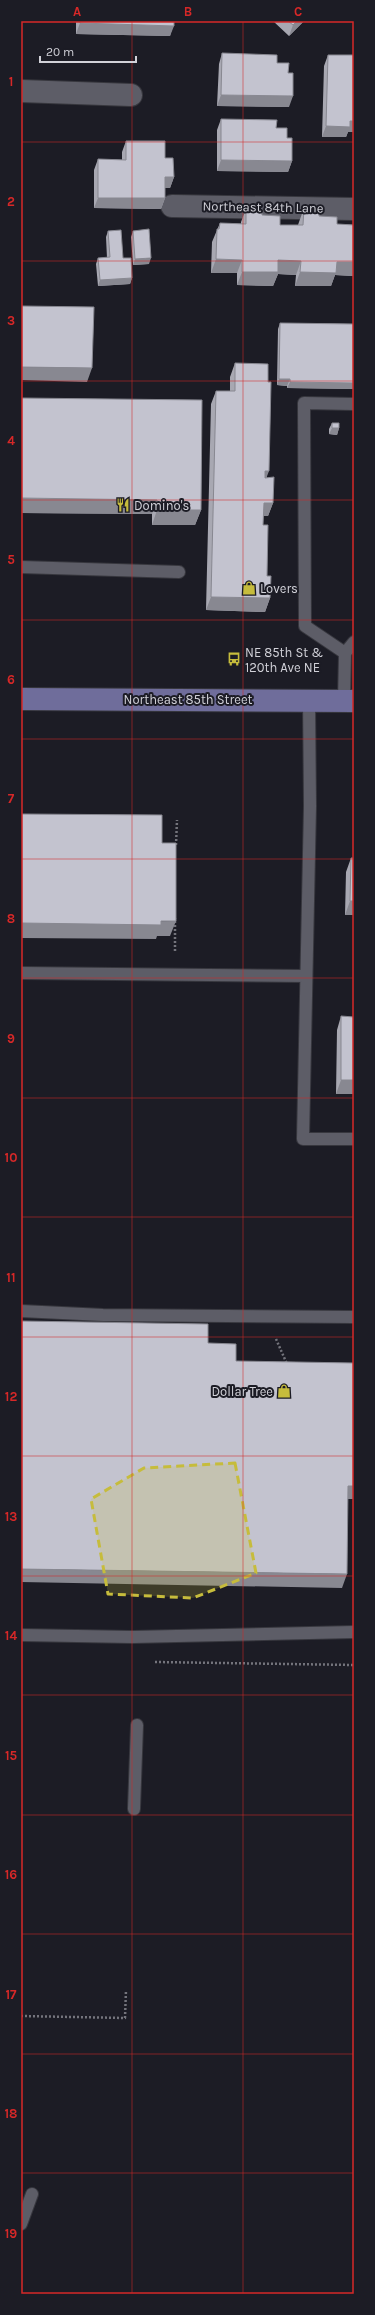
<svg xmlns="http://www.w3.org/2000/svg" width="375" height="2315" viewBox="0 0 375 2315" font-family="Karla,sans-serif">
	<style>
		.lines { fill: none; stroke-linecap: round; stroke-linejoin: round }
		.lane-casing { stroke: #37373e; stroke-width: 14 }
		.street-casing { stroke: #37373e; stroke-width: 24 }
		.primary-casing { stroke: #37373e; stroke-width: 24 }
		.path { stroke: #74747c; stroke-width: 2.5; stroke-dasharray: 2 2; stroke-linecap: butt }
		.lane { stroke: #5d5d67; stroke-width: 12 }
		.street { stroke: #5d5d67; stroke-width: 22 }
		.primary { stroke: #6f6d9b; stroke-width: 22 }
		.wall { fill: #a8a8b2 }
		.shaded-wall { fill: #888891 }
		.building { fill: #c3c3cf; stroke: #888891 }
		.marked { fill: #c6bc3c; fill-opacity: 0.2; stroke: #c6bc3c; stroke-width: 3; stroke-dasharray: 8 5; stroke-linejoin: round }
		.grid { fill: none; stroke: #d62828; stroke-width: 1; stroke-opacity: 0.55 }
		.labels { text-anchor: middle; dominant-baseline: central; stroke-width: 4; stroke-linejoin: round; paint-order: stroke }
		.street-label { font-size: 13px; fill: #d1d1d8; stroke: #1c1c25 }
		.poi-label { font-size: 13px; fill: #d1d1d8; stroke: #1c1c25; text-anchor: start }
		.neatline { fill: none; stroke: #d62828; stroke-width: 1.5 }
		.grid-label { font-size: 13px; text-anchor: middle; font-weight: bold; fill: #d62828 }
	</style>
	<rect width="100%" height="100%" fill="#1c1c25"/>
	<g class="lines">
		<g class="lane-casing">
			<path id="lane" d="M21,567l158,5
				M345,653l-40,-27 -1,-223 50,1
				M309,700l1,106 -7,333h51
				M344,701l1,-48 9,-11
				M21,973l285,3
				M21,1311l82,4 251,2
				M21,1635l111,2 222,-5
				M134,1809l3,-84
				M21,2224l11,-30"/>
		</g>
		<g class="street-casing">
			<path id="street" d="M21,91l110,4
				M172,206l182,3"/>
		</g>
		<g class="primary-casing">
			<path id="primary" d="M21,699l333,2"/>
		</g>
		<path class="path" d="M176,845l1,-25
			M175,951v-33
			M276,1339l11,25
			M155,1662l199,3
			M21,2016l104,2 1,-28"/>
		<use href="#lane" class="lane"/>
		<use href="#street" class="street"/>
		<use href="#primary" class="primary"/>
	</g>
	<path class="wall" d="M76,21h98l-4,15 -94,-2z
		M273,21h31l-15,15z
		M222,53l55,10 11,10 1,34 -72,-1 2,-42z
		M328,55l20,77 -2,5h-24l2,-71z
		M221,119l55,9 11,10 5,23 -4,11 -71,-1v-41z
		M126,141l39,17 9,19 -4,11h-5v10l-4,11 -67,-1v-38l4,-11 24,1v-8z
		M304,208l33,16 17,1v62h-1v-11l-18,-1 -4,11h-36l1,-11 -18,-1 -5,12 -36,-1v-12h-26l1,-31 8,-19 21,1v-2l5,-13 16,6 18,10h18l1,-3z
		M108,231l15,27 9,20 -2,6 -32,2 -2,-22 2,-6h9l-1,-21z
		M133,231l16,33 -16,1 -2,-28z
		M280,323l74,1v65l-67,-1v-2l-10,-1 1,-56z
		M235,363l32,115 6,25 -5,13h-5v9l4,51 3,22 -5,14 -59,-2 5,-206 5,-13h14v-14z
		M21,398l180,112 -6,15h-43v-11l-131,-1z
		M332,423l7,5 -2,7 -8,-1v-5z
		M351,858l3,57h-9l1,-43z
		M341,1016l13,78h-18l1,-64z"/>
	<path class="shaded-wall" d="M297,21h7l-15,15 4,-11z
		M80,23l94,3 -4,10 -94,-2z
		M221,95l72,1 -4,11 -72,-1z
		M350,121h4v11h-6l-2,5h-24l4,-11z
		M221,160l71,1 -4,11 -71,-1z
		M165,177h9l-4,11h-9z
		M98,198h67l-4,11 -67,-1z
		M151,258l-2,6 -16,1 2,-6z
		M216,259l26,1 -5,13h-26z
		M278,260l23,1 -5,14 -18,-1 -5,12 -36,-1 5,-13z
		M337,262h17v11l-1,3 -18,-1 -4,11h-36l5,-14z
		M132,278l-2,6 -32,2 2,-6z
		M21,367l71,1 -5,14 -66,-2z
		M279,379h11l-3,7 -10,-1z
		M290,382l64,1v6l-67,-1z
		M332,428h7l-2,7 -8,-1z
		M265,471h4l-5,13z
		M21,498l136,2 -5,14 -131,-1z
		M264,503h9l-5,13h-9z
		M157,510h44l-6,15h-43z
		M211,597l59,1 -5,14 -59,-2z
		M350,901h4v14h-9z
		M176,921l-6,15h-13l-1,3 -135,-1v-15z
		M341,1080h13v14h-18z
		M348,1486h6v13h-11z
		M21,1569l326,5 -5,14 -321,-6z"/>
	<path class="building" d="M80,21h94v5l-94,-3z
		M288,21h9l-4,4z
		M222,53l55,2v8h12l-1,10h5v23l-72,-1z
		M328,55h26v66h-4v6l-24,-1z
		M221,119l56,1 -1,8h11v10h5v23l-71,-1z
		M126,141h39v17h8l1,19h-9v21h-67v-39l28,1z
		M304,208l16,1 -1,7 18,1v7l17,1v37h-17l-1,11 -36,-1 1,-11 -23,-1v12h-36v-12l-26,-1 1,-30h2l1,-6 26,1v-15h16v6l18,1v9h23z
		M149,229l2,29 -16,1 -2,-28z
		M121,230l2,28h8l1,20 -32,2 -2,-22 12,-1 -2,-26z
		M21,306l73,1 -2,61 -71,-1z
		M280,323l74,1v59l-64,-1v-3h-11z
		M235,363l33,1v18h3l-2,89h-4v7l9,-1 -1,26h-9l-1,22h5l-1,51h4l-1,22 -59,-1 5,-206h19z
		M21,398l181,2 -1,110h-44v-10l-136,-2z
		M332,423h7v5h-7z
		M21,814l141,1v28h14v78h-15v4l-140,-2z
		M351,858h3v43h-4z
		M341,1016l13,1v63h-13z
		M21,1321l187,3v19l28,1v17l118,2v123h-6l-1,88 -326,-5z"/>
	<path class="marked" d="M235,1463l21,110 -63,25 -85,-4 -17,-95 53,-31z"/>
	<path class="grid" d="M132,21v2273M243,21v2273M21,142h333M21,261h333M21,381h333M21,500h333M21,620h333M21,739h333M21,859h333M21,978h333M21,1098h333M21,1217h333M21,1337h333M21,1456h333M21,1576h333M21,1695h333M21,1815h333M21,1934h333M21,2054h333M21,2173h333"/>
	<defs>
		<g id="restaurant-bare" transform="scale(1.08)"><path d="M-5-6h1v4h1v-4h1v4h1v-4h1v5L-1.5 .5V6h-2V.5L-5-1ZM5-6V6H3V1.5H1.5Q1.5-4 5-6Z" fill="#c6bc3c" stroke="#1c1c25" stroke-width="2.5" paint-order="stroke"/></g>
		<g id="shop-bare" transform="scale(1.08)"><path d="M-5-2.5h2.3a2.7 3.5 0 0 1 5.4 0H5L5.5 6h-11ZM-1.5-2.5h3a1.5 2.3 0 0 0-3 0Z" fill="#c6bc3c" stroke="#1c1c25" stroke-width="2.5" paint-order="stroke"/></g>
		<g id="bus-bare" transform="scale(1.08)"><path d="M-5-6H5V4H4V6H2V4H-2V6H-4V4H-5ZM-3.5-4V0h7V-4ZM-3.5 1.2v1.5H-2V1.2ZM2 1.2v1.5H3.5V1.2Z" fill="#c6bc3c" stroke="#1c1c25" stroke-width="2.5" paint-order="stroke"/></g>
	</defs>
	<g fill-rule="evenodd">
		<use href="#restaurant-bare" x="123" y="505"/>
		<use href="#shop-bare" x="249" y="588"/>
		<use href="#bus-bare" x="234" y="659"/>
		<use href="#shop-bare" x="284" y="1391"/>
	</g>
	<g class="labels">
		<g class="street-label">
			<text transform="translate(263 207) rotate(1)">Northeast 84th Lane</text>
			<text x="188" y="699">Northeast 85th Street</text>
		</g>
		<g class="poi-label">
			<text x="134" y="505">Domino's</text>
			<text x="260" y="588">Lovers</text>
			<text x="245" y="652">NE 85th St &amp;<tspan x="245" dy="15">120th Ave NE</tspan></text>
			<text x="273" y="1391" text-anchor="end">Dollar Tree</text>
		</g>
	</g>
	<rect width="375" height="2315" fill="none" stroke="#1c1c25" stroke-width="44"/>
	<path d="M40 56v6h96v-6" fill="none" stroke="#d1d1d8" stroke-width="2"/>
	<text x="46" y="56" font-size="12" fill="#d1d1d8" stroke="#1c1c25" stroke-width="3" paint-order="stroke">20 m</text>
	<rect x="22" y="22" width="331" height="2271" class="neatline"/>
	<g class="grid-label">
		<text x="77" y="16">A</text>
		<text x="188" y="16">B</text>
		<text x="298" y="16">C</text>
		<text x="11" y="86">1</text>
		<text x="11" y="206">2</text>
		<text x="11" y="325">3</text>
		<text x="11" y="445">4</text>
		<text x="11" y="564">5</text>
		<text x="11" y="684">6</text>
		<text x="11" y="803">7</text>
		<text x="11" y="923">8</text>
		<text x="11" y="1043">9</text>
		<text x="11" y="1162">10</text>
		<text x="11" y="1282">11</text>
		<text x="11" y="1401">12</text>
		<text x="11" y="1521">13</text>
		<text x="11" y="1640">14</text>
		<text x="11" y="1760">15</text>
		<text x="11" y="1879">16</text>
		<text x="11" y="1999">17</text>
		<text x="11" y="2118">18</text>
		<text x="11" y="2238">19</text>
	</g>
</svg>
